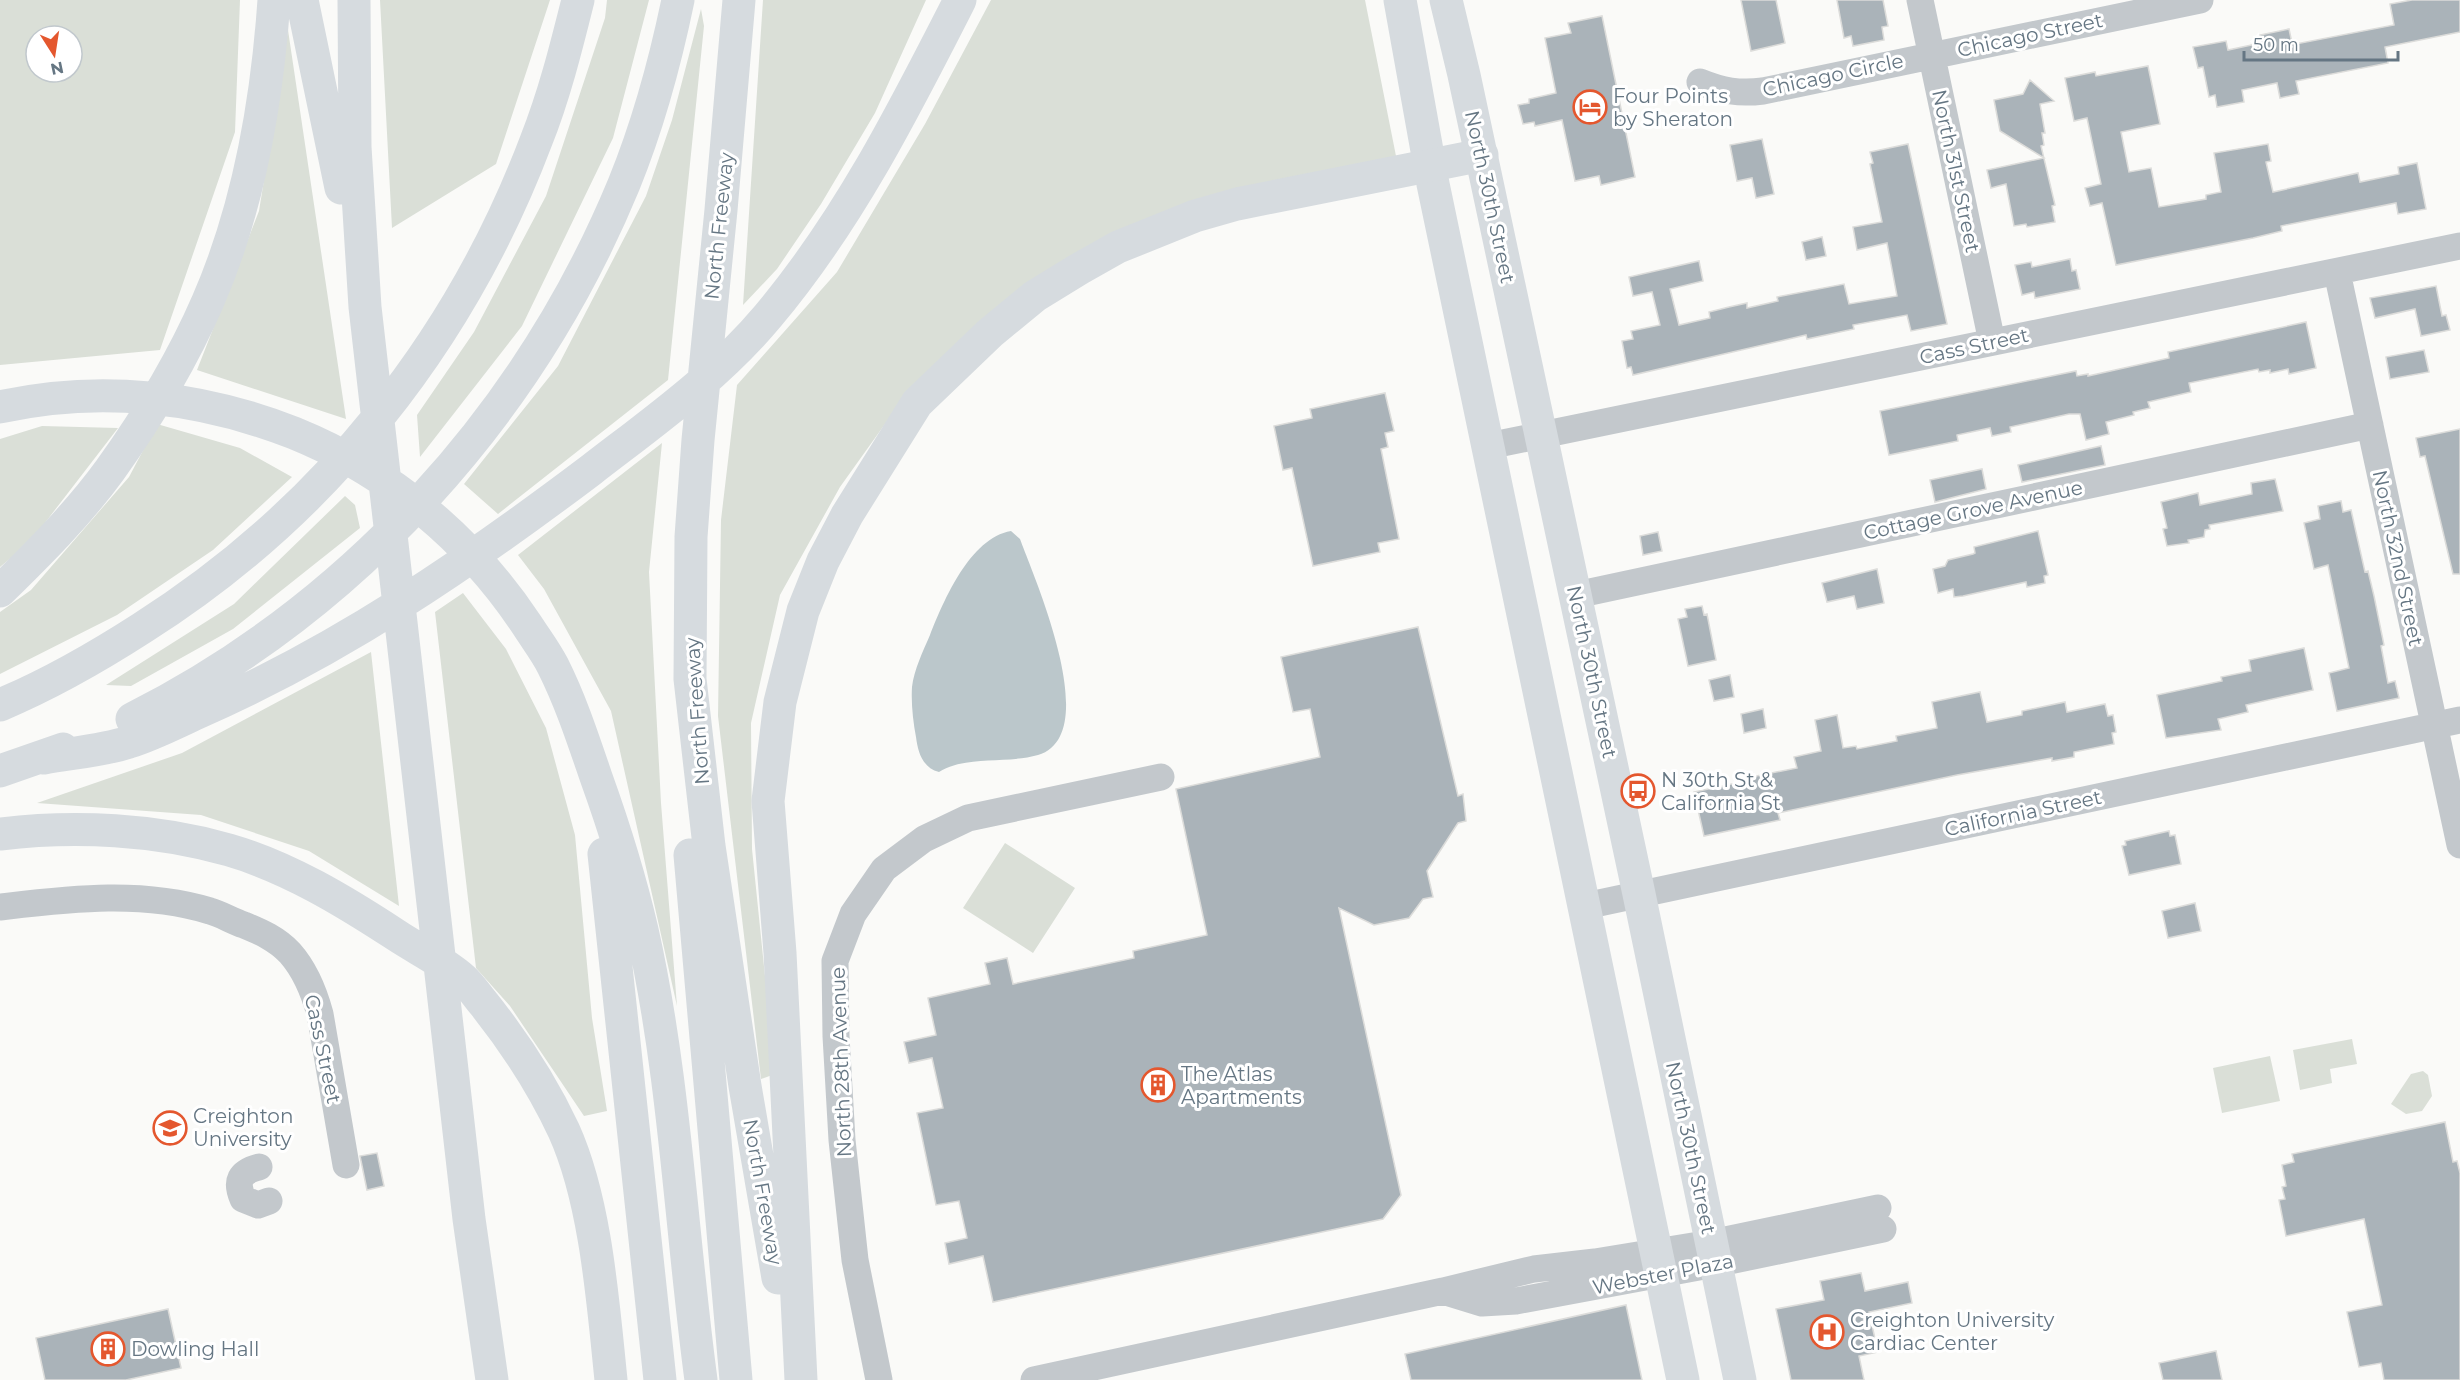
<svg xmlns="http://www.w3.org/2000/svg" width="2460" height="1380" viewBox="0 0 2460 1380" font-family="Montserrat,sans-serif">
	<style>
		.green { fill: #dadfd7; fill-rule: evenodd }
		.water { fill: #bbc7cb }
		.building { fill: #aab3b9; stroke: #dcdcda; stroke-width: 1.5 }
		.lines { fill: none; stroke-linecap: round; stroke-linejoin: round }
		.minor { stroke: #c3c8cc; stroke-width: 27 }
		.major { stroke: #d6dbdf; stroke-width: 33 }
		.highway { stroke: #d6dbdf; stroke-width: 33 }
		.labels { text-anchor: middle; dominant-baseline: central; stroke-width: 6; stroke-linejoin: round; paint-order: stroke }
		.street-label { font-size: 20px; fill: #657683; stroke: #fff }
		.poi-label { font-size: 20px; fill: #657683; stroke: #fff; text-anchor: start }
	</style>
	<rect width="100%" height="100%" fill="#fafaf8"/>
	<path class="green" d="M0,0h240l-5,132 -75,218 -160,15zM36,36h36v36h-36z
		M380,0h170l-54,164 -104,64z
		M607,0h42l-36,138 -91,188 -102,131 -3,-42 57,-83 72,-136 59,-178z
		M763,0h163l-51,113 -54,91 -44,65 -34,36z
		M991,0h374l31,156 -232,57 -259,183 -65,91 -60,108 -29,128 1,126 23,225 -14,5 -43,-363 3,-196 16,-135 100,-113 88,-148z
		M701,9l3,17 -36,354 -170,134 -34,-30 94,-118 88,-170 26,-76z
		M288,30l58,389 -149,-49 62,-159z
		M157,424l83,24 52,29 -79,73 -96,65 -117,59v-62l31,-22 98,-113z
		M42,426l76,2 -87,113 -31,26v-128z
		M662,443l-13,129 12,231 16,203 -66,-295 -67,-122 -26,-34z
		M345,496l10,9 5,23 -127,101 -102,57 -25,-1 128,-81z
		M463,593l43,56 40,79 29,107 17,183 15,93 -23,5 -74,-110 -34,-38 -41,-356z
		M371,652l28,254 -90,-55 -108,-36 -164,-12 145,-50z
		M1005,843l70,45 -42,65 -70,-45z
		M2352,1039l5,25 -27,5 2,14 -32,7 -7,-40z
		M2270,1056l10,45 -58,12 -9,-45z
		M2423,1071l5,4 4,21 -10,15 -16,3 -15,-10 20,-30z"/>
	<path class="water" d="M1011,531l9,8c15,41 84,196 18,216 -31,9 -72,0 -99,17 -16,-4 -21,-19 -23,-35 -3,-16 -5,-34 -4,-50 2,-17 11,-36 18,-52 14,-35 40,-97 81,-104z"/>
	<path class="building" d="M1741,0h35l9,43 -34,8z
		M1837,0h46l5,26 -6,1 2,13 -31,6 -2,-10 -7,2z
		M2412,0h48v32l-75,15 3,16 -92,18 3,13 -19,4 -3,-15 -35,7 2,12 -27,5 -2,-12 -6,2 -6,-30 -5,1 -5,-21 33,-6 2,9 33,-7 -1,-8 29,-6 3,14 3,-1 1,2 98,-19 -4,-21z
		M1602,16l33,161 -34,8 -2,-9 -24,5 -13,-61 -27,6 -1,-4 -11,2 -5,-19 11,-2v-4l27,-6 -11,-55 26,-5 -3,-10z
		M2148,66l12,58 -39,8 8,40 22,-4 8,39 47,-8v-4l15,-3 -7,-39 54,-9 3,17 -5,1 7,30 85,-19 2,9 39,-8 -1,-7 19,-4 9,46 -28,5 -2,-11 -115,23 1,5 -29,7 -137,27 -14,-62 -12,3 -5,-18 16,-4 -14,-66 -13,3 -9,-43 30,-6 1,4z
		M2030,80l24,21 -14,3 5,29h-3l2,12 -3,1 14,59 -3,1 3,16 -28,5 -1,-3 -12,2 -8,-42 -15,4 -4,-18 57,-12 -44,-27 -6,-31 29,-6z
		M1762,139l12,55 -18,4 -4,-20 -15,3 -7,-36z
		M1908,144l39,180 -36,7 -4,-16 -54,10 1,4 -47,10 -1,-4 -173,40 -2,-8 -4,1 -5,-27 11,-2 -2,-8 29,-6 -8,-33 -19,4 -4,-19 70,-16 4,20 -33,8 9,36 31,-7 -1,-6 20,-5 18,-4v5l31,-7 -1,-4 67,-13 5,20 48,-8 -10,-53 -30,7 -4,-23 29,-5 -12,-58 3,-1 -3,-11z
		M1822,237l4,19 -20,4 -4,-18z
		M2070,259l2,12 4,-1 4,19 -45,9 -1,-6 -12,3 -7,-30 16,-3 1,5z
		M2436,286l6,30 4,-1 4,15 -29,6 -6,-27 -40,9 -5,-20z
		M2306,322l10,46 -27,6 -1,-5 -18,4v-3l-11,2 -1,-3 -69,14 2,9 -43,10 2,6 -17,4 1,3 -28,7 3,12 -23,6 -6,-26h-11l-59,13 1,5 -19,4 -2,-8 -33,7 1,6 -69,14 -9,-44 196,-40 1,5 11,-2v2l81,-18 -1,-6z
		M2424,350l5,22 -39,7 -4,-22z
		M1385,393l9,38 -9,2 3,14 -7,2 18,90 -21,4 2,9 -67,14 -21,-98 -9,2 -9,-44 38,-8 -2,-9z
		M2460,429v145h-7l-28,-118 -5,1 -4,-19z
		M2101,446l4,19 -83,17 -4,-17z
		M1982,469l4,20 -51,13 -5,-22z
		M2275,479l8,32 -74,14 1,4 -5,1 -1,7 -16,3 1,3 -22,3 -4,-17 4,-1 -6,-26 37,-9 2,12 52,-11 -1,-11z
		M2341,501l2,11 8,-2 14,62 3,-1 6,25 10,49 -3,1 7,37 7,-2 4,17 -62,13 -8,-38 20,-5 -21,-103 -14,4 -10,-46 16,-4 -2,-13z
		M2038,531l10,44 -4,1 1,7 -18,4 -1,-5 -63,14 -9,1 -1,-8 -15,4 -5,-24 12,-3 3,-6 25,-6 2,-1 -1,-6z
		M1658,532l4,19 -19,4 -3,-19z
		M1877,569l7,34 -27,6 -3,-13 -27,6 -5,-19z
		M1702,606l2,9 3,-1 9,46 -28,6 -10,-47 9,-2 -2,-8z
		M1418,627l40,169 5,-2 3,27 -8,2 -31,48 6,26 -10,2 -14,19 -35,7 -35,-17 62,287 -18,24 -390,83 -10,-46 -34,8 -4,-21 22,-5 -8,-37 -23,4 -19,-92 26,-5 -11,-50 -23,5 -5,-21 32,-7 -8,-37 62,-14 -5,-21 22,-5 6,26 121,-26 -1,-7 74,-16 -31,-146 144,-32 -10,-48 -17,3 -12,-55z
		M2304,648l9,42 -67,15 2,7 -30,7 3,11 -55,8 -9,-43 65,-14 -1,-4 30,-6 -2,-11z
		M1730,675l4,22 -20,4 -5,-21z
		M1980,692l7,30 35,-7v-4l43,-9 2,10 38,-8 3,12 5,-1 3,17 -4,1 2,11 -40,8v5l-22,4v-3l-95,17 -179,38 2,7 -76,16 -10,-44 57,-12v-3l46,-9 -3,-11 27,-6 -6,-31 22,-5 6,33 13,-2 1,3 40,-8 -1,-5 41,-8 -5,-26z
		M1763,709l3,19 -22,5 -3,-19z
		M2169,831l1,5 5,-1 6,29 -52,11 -7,-29 4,-1 -1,-4z
		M2195,903l6,28 -33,7 -6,-27z
		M2445,1122l8,40 4,-1 3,12v207h-76l-3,-17 -22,4 -12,-55 35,-7 -18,-86 -78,17 -7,-36 6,-1 -3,-12 4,-1 -4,-21 12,-3 -2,-8z
		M377,1153l7,33 -17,4 -7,-34z
		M1861,1273l4,18 43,-9 4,21 -43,9 9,40 -19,4 5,24h-73l-15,-71 48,-9 -4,-19z
		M1626,1305l16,75h-231l-6,-26z
		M168,1309l13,59 -55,12h-81l-9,-42z
		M2216,1351l6,29h-59l-4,-17z"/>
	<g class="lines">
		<path class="minor" d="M1920,0l72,342
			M1700,82c22,9 39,12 63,9l437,-91
			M2337,272l123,573
			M1488,446l972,-200
			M1576,595l794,-170
			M1585,906l875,-186
			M0,907c70,-8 141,-17 210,4 11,3 22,10 34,14 17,7 33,14 46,28 16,18 24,39 30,61l26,151
			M259,1167c-19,5 -24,14 -16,32l15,6 11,-4
			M1443,1291l39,12 34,-2 199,-37 168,-35
			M879,1380l-24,-120 -13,-120 -6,-104 -1,-75 18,-47 31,-45 40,-30 44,-21 193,-41
			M1034,1380l409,-89 91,-22 61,-7 116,-19 167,-35"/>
		<path class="major" d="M1400,0l33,184 250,1196
			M1446,0l18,75 175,819 101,486"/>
		<path class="highway" d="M302,0l39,188
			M354,0l1,147 10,160 104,912 23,161
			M739,0l-18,210 -23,230 -7,97 -1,142 19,167 36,240 33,192
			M0,407c99,-22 200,-11 294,26 96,39 176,106 233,192 9,14 19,27 26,41 18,36 30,73 43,111 18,50 34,101 46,153 33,147 39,301 59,450
			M0,591c39,-38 78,-77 110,-121 38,-53 72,-109 98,-169 41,-94 59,-199 66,-301
			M0,705c50,-21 97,-48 142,-77 182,-115 318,-286 394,-487 18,-45 30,-93 42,-141
			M132,719c222,-112 397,-305 492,-535 24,-59 41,-121 54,-184
			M44,758c27,-5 58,-7 85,-16 23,-7 46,-19 68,-29 142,-62 271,-150 394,-243 62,-48 126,-93 177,-154 80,-95 136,-206 192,-316
			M0,771l63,-22
			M0,834c75,-9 156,-5 229,16 59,17 115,51 167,85 21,14 48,27 67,44 8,7 14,17 21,25 31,39 59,82 80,127 32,71 39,172 47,249
			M604,854l56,526
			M690,855l46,525
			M801,1380l-21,-427 -12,-152 12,-99 23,-91 20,-50 24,-46 70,-112 73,-70 45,-37 44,-27 39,-22 77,-31 42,-12 245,-49"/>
	</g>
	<defs>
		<g id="hotel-ring" transform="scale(1.725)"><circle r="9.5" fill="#fff" stroke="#e4572e" stroke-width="1.5"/><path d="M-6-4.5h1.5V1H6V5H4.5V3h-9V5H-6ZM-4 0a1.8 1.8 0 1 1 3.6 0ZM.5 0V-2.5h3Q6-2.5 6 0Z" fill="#e4572e"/></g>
		<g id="bus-ring" transform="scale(1.725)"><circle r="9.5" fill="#fff" stroke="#e4572e" stroke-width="1.5"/><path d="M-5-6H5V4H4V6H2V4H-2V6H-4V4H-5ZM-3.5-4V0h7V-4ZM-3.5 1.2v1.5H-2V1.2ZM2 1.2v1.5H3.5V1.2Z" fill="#e4572e"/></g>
		<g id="building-ring" transform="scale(1.725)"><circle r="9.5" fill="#fff" stroke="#e4572e" stroke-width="1.5"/><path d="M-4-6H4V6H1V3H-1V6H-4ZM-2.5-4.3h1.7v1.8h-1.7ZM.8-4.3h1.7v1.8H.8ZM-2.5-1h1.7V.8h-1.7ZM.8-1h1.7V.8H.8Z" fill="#e4572e"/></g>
		<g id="university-ring" transform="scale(1.725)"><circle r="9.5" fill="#fff" stroke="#e4572e" stroke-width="1.5"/><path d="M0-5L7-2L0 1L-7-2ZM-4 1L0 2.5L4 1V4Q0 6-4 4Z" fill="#e4572e"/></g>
		<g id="hospital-ring" transform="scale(1.725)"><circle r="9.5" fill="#fff" stroke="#e4572e" stroke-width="1.5"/><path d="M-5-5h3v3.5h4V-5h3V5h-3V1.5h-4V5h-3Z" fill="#e4572e"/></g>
	</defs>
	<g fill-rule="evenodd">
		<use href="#hotel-ring" x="1590" y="107"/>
		<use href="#bus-ring" x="1638" y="791"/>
		<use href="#building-ring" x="1158" y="1085"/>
		<use href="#university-ring" x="170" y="1128"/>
		<use href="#hospital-ring" x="1827" y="1332"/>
		<use href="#building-ring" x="108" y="1349"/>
	</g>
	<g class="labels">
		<g class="street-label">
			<text transform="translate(2030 35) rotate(-12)">Chicago Street</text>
			<text transform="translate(1833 75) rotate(-12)">Chicago Circle</text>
			<text transform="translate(1956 171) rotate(78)">North 31st Street</text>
			<text transform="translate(1490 197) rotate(78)">North 30th Street</text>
			<text transform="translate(719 226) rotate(-84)">North Freeway</text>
			<text transform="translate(1974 346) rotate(-12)">Cass Street</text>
			<text transform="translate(1973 510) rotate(-12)">Cottage Grove Avenue</text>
			<text transform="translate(2398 558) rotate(78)">North 32nd Street</text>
			<text transform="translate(1592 672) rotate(78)">North 30th Street</text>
			<text transform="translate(697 711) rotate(-94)">North Freeway</text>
			<text transform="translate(2023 813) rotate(-12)">California Street</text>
			<text transform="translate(323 1049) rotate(78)">Cass Street</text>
			<text transform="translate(841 1062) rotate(-92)">North 28th Avenue</text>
			<text transform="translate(1691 1148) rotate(78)">North 30th Street</text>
			<text transform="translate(763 1192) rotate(80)">North Freeway</text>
			<text transform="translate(1663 1274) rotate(-11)">Webster Plaza</text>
		</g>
		<g class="poi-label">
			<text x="1613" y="96">Four Points<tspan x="1613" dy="23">by Sheraton</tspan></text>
			<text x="1661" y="780">N 30th St &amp;<tspan x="1661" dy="23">California St</tspan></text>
			<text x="1181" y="1074">The Atlas<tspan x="1181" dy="23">Apartments</tspan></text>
			<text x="193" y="1116">Creighton<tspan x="193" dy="23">University</tspan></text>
			<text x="1850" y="1320">Creighton University<tspan x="1850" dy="23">Cardiac Center</tspan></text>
			<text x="131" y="1349">Dowling Hall</text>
		</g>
	</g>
	<g transform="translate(54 54) rotate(168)"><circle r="28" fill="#ffffff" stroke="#c1c8cd" stroke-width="1.5"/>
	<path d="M0-4.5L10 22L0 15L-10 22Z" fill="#e4572e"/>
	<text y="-9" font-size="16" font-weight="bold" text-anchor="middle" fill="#657683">N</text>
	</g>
	<path d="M2244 51v9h154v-9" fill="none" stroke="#657683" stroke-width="3"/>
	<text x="2253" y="51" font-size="18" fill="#657683" stroke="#ffffff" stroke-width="4.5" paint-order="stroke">50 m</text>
</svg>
